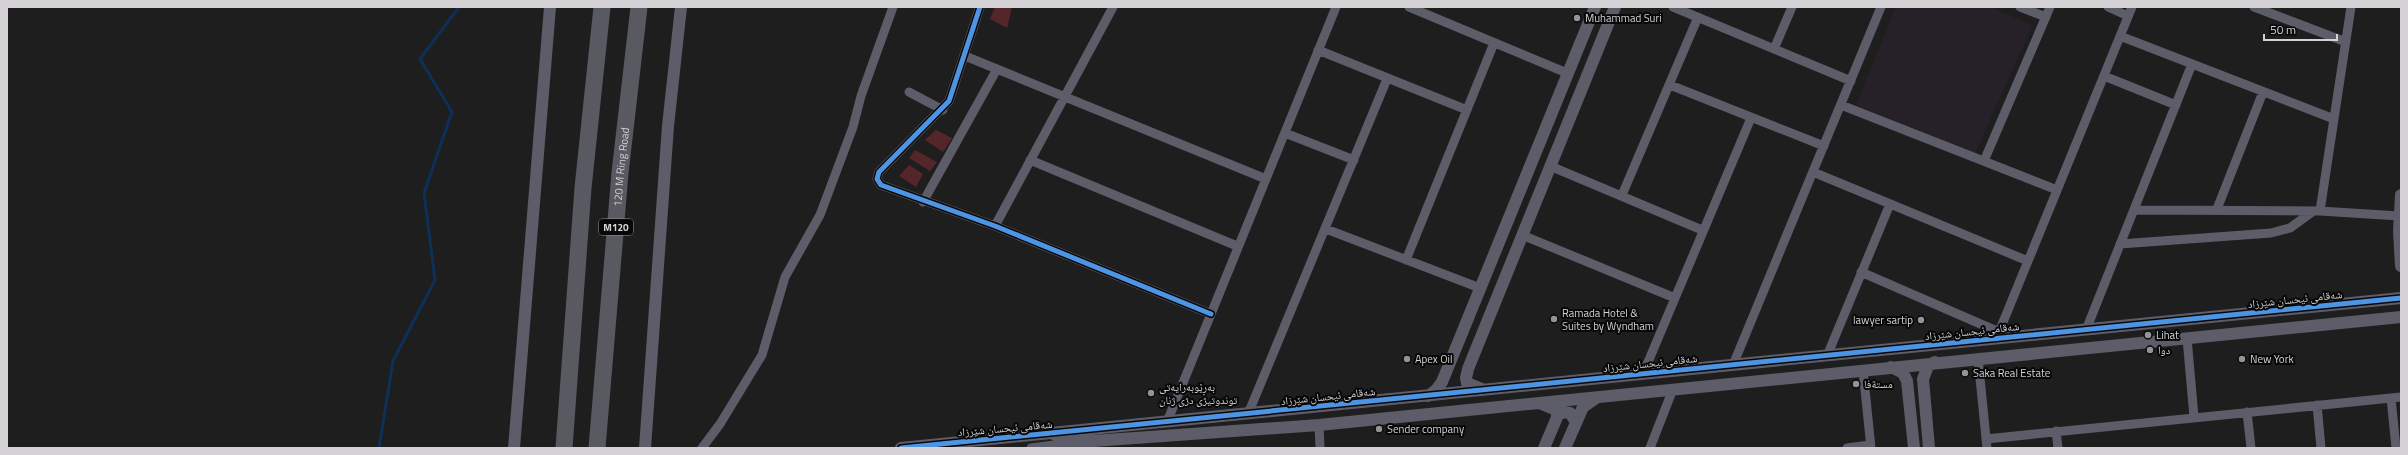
<svg xmlns="http://www.w3.org/2000/svg" width="2408" height="455" viewBox="0 0 2408 455" font-family="'Titillium Web','Noto Naskh Arabic',sans-serif">
	<style>
		.built { fill: #262128 }
		.green { fill: #552629 }
		.lines { fill: none; stroke-linecap: round; stroke-linejoin: round }
		.stream { stroke: #0d3058; stroke-width: 3 }
		.minor { stroke: #5d5c69; stroke-width: 9 }
		.tertiary { stroke: #5d5c69; stroke-width: 12 }
		.motorway { stroke: #595962; stroke-width: 17 }
		.cycleway-casing { stroke: #090809; stroke-width: 8 }
		.cycleway { stroke: #4d94e3; stroke-width: 5 }
		.poi-dot { fill: #959395; stroke: #090809; stroke-width: 1.5 }
		.labels { text-anchor: middle; dominant-baseline: central; stroke-width: 4; stroke-linejoin: round; paint-order: stroke }
		.shield { fill: #090809; stroke: #979597; stroke-width: 1 }
		.shield-label { font-size: 10px; font-weight: bold; fill: #d4d2d4 }
		.poi-label { font-size: 11px; fill: #d4d2d4; stroke: #090809; text-anchor: start }
		.street-label { font-size: 11px; fill: #d4d2d4; stroke: #090809 }
	</style>
	<rect width="100%" height="100%" fill="#1f1e1f"/>
	<path class="built" d="M1896,7h93l44,18 -58,128 -119,-48z"/>
	<path class="green" d="M995,7h17l-5,21 -17,-9z
		M936,130l16,8 -9,14 -18,-12z
		M915,150l22,12 -7,9 -21,-13z
		M909,165l14,9 -7,13 -17,-11z"/>
	<g class="lines">
		<path class="stream" d="M379,448l14,-87 42,-81 -11,-87 28,-81 -32,-53 39,-52"/>
		<path class="minor" d="M980,7l-31,94 -70,71 -2,7 4,6 114,41 216,88
			M1409,7l158,66
			M1673,7l178,74
			M2020,7l26,10
			M2108,7l20,9
			M2254,7l92,35
			M2120,36l214,83
			M1774,49l18,-42
			M1318,50l149,60
			M965,56l301,123
			M2104,76l72,29
			M1670,85l154,61
			M909,92l34,18
			M1841,105l216,85
			M1285,133l69,27
			M1030,160l207,86
			M1984,161l66,-154
			M1550,166l152,64
			M1813,172l215,89
			M1622,195l76,-178
			M923,202l74,-133
			M2217,209l46,-117
			M2134,210l186,1 79,5
			M2320,211l31,-204
			M995,226l118,-219
			M1326,229l154,59
			M1522,235l153,63
			M2120,244l151,-11 19,-5 22,-16
			M1406,260l88,-217
			M1861,272l138,60
			M2086,330l106,-266
			M1999,338v-6l133,-325
			M2187,338l7,79
			M1827,356l63,-152
			M1978,358l9,90
			M1733,365l148,-358
			M1863,370l8,78
			M1643,374l108,-256
			M2391,398l5,50
			M2317,405l4,43
			M2247,412l4,36
			M1248,414l139,-335
			M1167,422l169,-415
			M1319,425l1,23
			M2056,431l2,17
			M1986,439l415,-42
			M702,448l18,-24 42,-69 23,-78 35,-62 33,-88 8,-31 32,-89
			M1031,448l39,-5
			M1650,448l23,-59
			M1847,448l23,-3"/>
		<path class="tertiary" d="M2401,195l-2,36 2,35
			M1891,367l12,6 4,8 7,67
			M1482,389l-15,-6 -1,-5 2,-9 147,-362
			M1428,396l8,-6 6,-8 153,-375
			M1539,403l15,6 4,6 -14,33
			M1558,415l6,-3 6,1 6,9
			M1054,434l9,6 16,2 240,-17 1082,-108
			M514,448l36,-441
			M645,448l23,-322 13,-119
			M901,448l1500,-150
			M1565,448l18,-41 13,-9
			M1929,448l-6,-69 5,-13 7,-4"/>
		<g class="motorway">
			<path d="M564,448l19,-260 19,-181"/>
			<path id="s1" d="M597,448l23,-275 19,-166"/>
		</g>
		<g class="cycleway-casing">
			<path id="cycleway" d="M980,7l-31,94 -70,71 -2,7 4,6 114,41 216,88
				M901,448l1500,-150"/>
		</g>
		<use href="#cycleway" class="cycleway"/>
	</g>
	<g class="poi-dot">
		<circle cx="1577" cy="18" r="4"/>
		<circle cx="1554" cy="319" r="4"/>
		<circle cx="1921" cy="320" r="4"/>
		<circle cx="2148" cy="335" r="4"/>
		<circle cx="2150" cy="350" r="4"/>
		<circle cx="1407" cy="359" r="4"/>
		<circle cx="2242" cy="359" r="4"/>
		<circle cx="1965" cy="373" r="4"/>
		<circle cx="1856" cy="384" r="4"/>
		<circle cx="1151" cy="393" r="4"/>
		<circle cx="1379" cy="429" r="4"/>
	</g>
	<g class="labels">
		<rect class="shield" x="599" y="219" width="34" height="16" rx="3"/>
		<g class="shield-label">
			<text x="616" y="227">M120</text>
		</g>
		<g class="poi-label">
			<text x="1585" y="18">Muhammad Suri</text>
			<text x="1562" y="313">Ramada Hotel &amp;<tspan x="1562" dy="13">Suites by Wyndham</tspan></text>
			<text x="1913" y="320" text-anchor="end">lawyer sartip</text>
			<text x="2156" y="335">Lihat</text>
			<text x="2158" y="350">دوا</text>
			<text x="1415" y="359">Apex Oil</text>
			<text x="2250" y="359">New York</text>
			<text x="1973" y="373">Saka Real Estate</text>
			<text x="1864" y="384">مستةفا</text>
			<text x="1159" y="387">بەڕێوبەرایەتی<tspan x="1159" dy="13">توندوتیژی دژی ژنان</tspan></text>
			<text x="1387" y="429">Sender company</text>
		</g>
		<g class="street-label">
			<text stroke="none"><textPath href="#s1" startOffset="282">120 M Ring Road</textPath></text>
			<text transform="translate(2295 299) rotate(-6)">شەقامی ئیحسان شێرزاد</text>
			<text transform="translate(1972 331) rotate(-6)">شەقامی ئیحسان شێرزاد</text>
			<text transform="translate(1650 363) rotate(-6)">شەقامی ئیحسان شێرزاد</text>
			<text transform="translate(1328 396) rotate(-6)">شەقامی ئیحسان شێرزاد</text>
			<text transform="translate(1005 428) rotate(-5)">شەقامی ئیحسان شێرزاد</text>
		</g>
	</g>
	<rect width="2408" height="455" fill="none" stroke="#d4d2d4" stroke-width="16"/>
	<path d="M2264 34v6h73v-6" fill="none" stroke="#d4d2d4" stroke-width="2"/>
	<text x="2270" y="34" font-size="12" fill="#d4d2d4" stroke="#090809" stroke-width="3" paint-order="stroke">50 m</text>
</svg>
